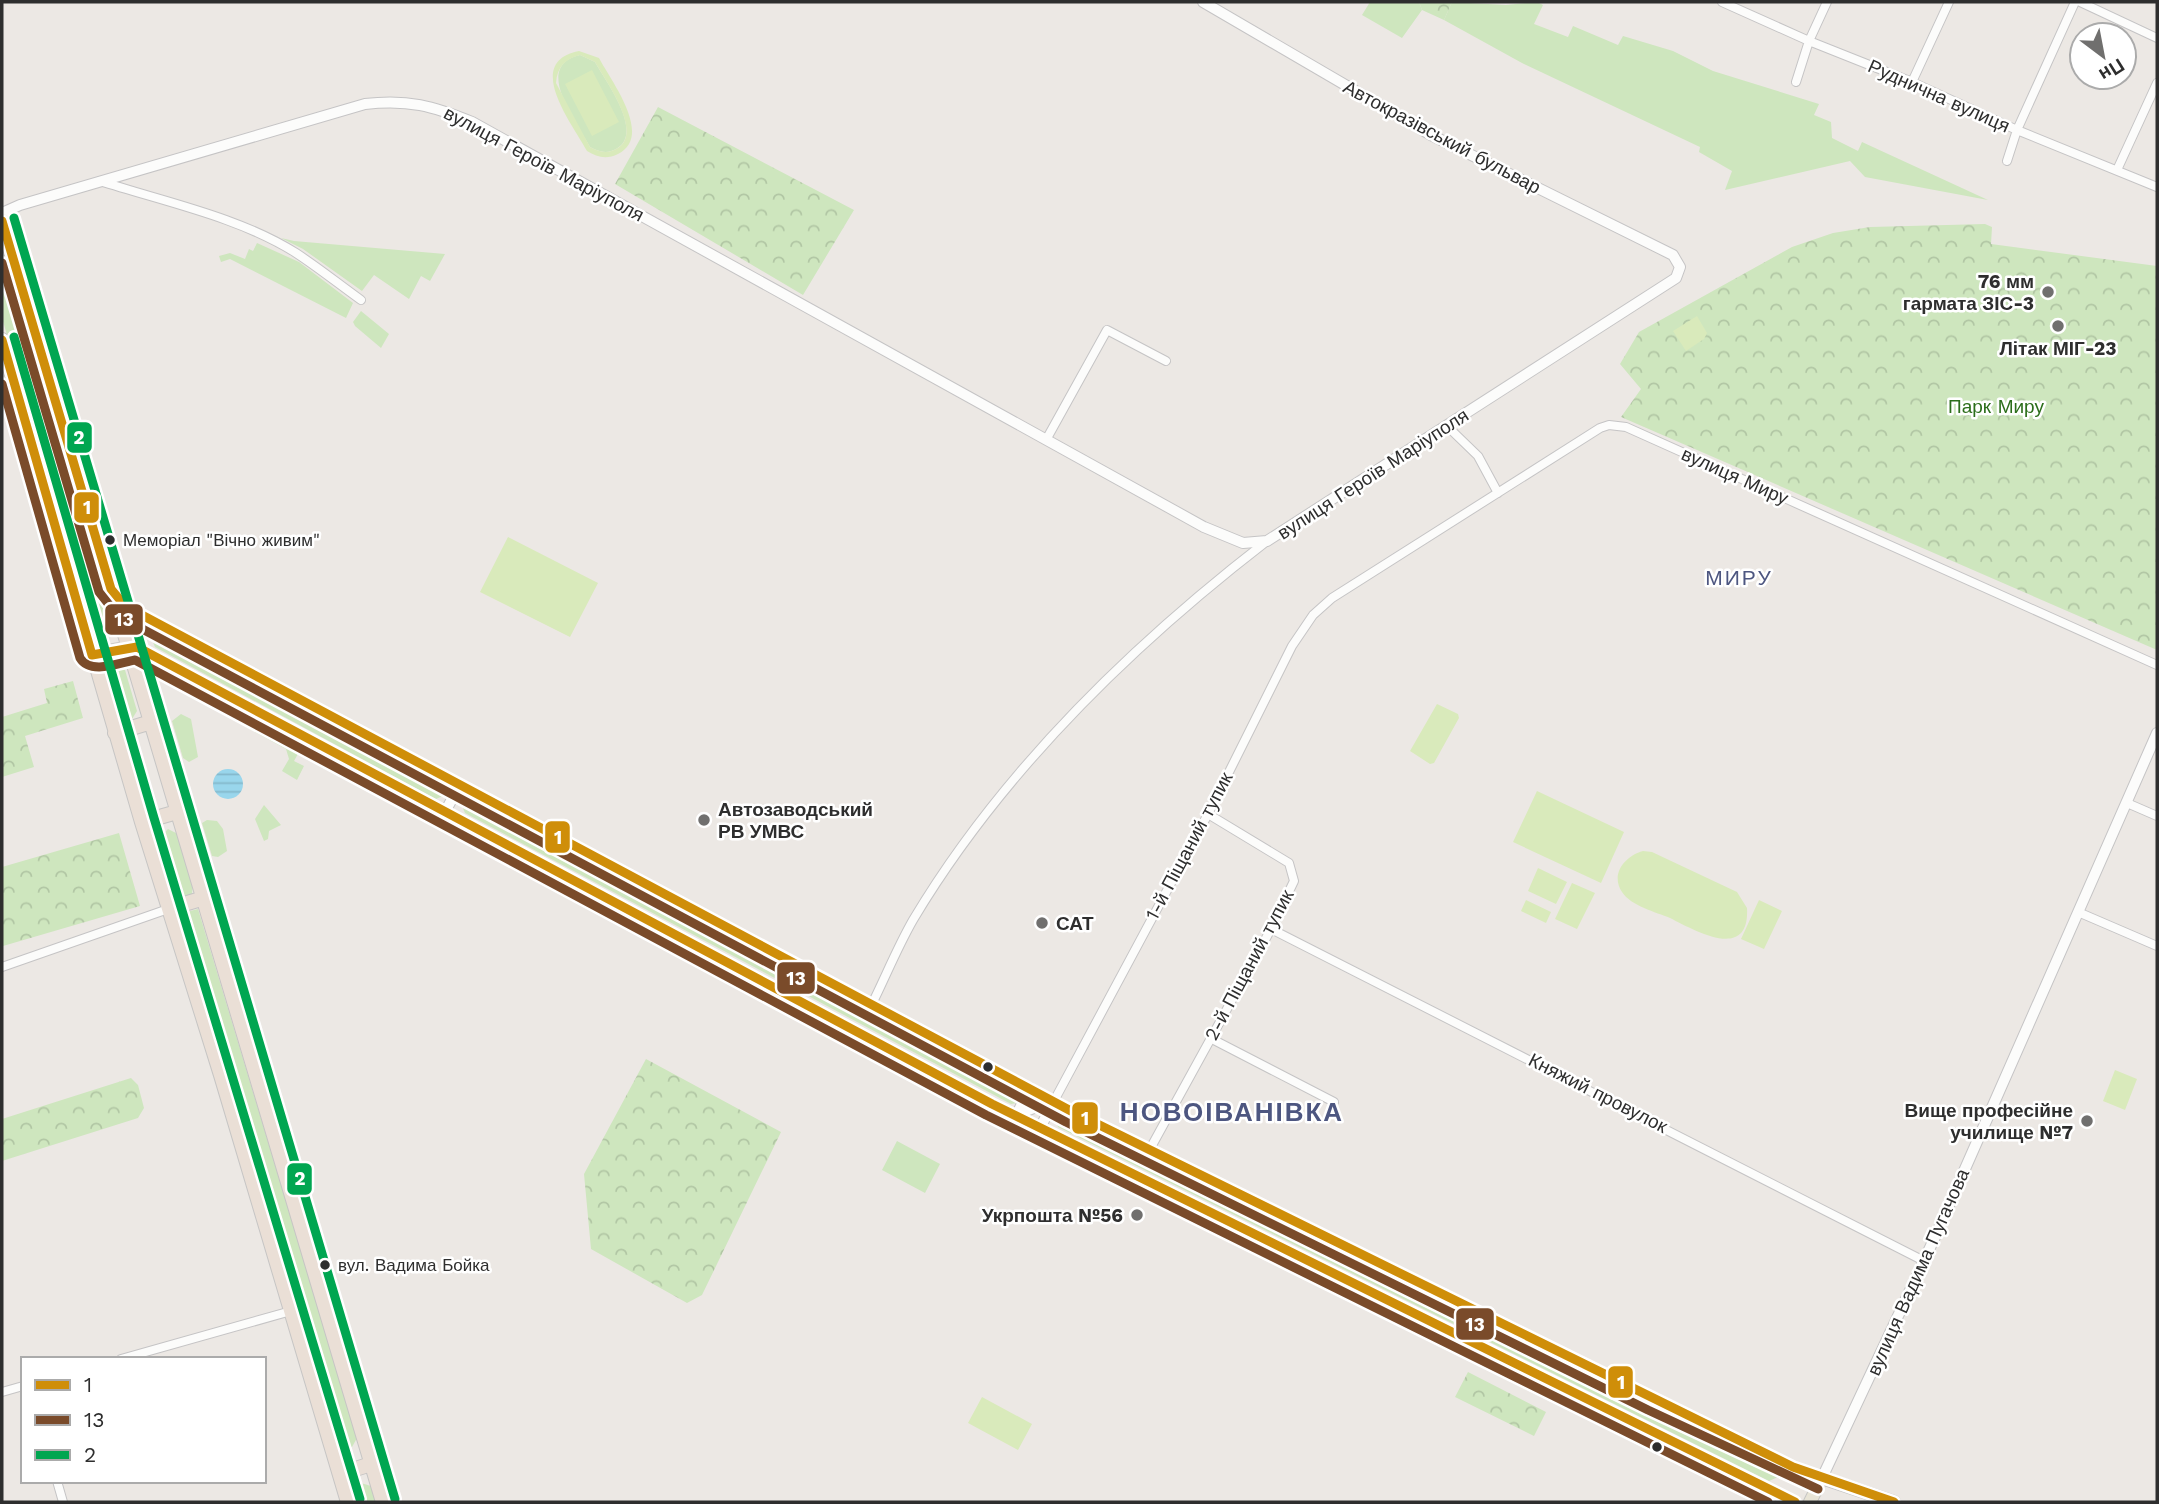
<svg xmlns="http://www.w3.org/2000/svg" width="2159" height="1504" viewBox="0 0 2159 1504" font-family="'Work Sans',sans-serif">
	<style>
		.grass { fill: #cee6be }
		.forest { fill: url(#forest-crowns) }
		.pitch { fill: #d9eabb; fill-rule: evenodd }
		.water { fill: url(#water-rules) }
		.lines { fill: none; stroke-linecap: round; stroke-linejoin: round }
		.street-casing { stroke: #c5c4c5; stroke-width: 10 }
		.secondary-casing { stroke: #c5c4c5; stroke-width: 12 }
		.primary-casing { stroke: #c6c5c4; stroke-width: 14 }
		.highway-casing { stroke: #c6c5c4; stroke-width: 16 }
		.street { stroke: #fcfcfb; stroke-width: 8 }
		.secondary { stroke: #fcfcfb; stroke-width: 10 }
		.primary { stroke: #e8e4d6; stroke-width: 12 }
		.highway { stroke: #eadfd6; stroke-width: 14 }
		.bus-1-casing { stroke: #fff; stroke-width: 14 }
		.bus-2-casing { stroke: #fff; stroke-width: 14 }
		.bus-3-casing { stroke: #fff; stroke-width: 14 }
		.bus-1 { stroke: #cf8e09; stroke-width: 9 }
		.bus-2 { stroke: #7a4b2a; stroke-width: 9 }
		.bus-3 { stroke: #00a651; stroke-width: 9 }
		.poi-dot { fill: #706f6e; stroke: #fff; stroke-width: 2.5 }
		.bus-dot { fill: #2e2e2e; stroke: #fff; stroke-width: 2.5 }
		.labels { text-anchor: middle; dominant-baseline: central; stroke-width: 5; stroke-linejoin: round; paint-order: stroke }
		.bus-label { font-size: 17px; fill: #2e2e2e; stroke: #fff; text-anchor: start }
		.street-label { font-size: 19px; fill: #2e2e2e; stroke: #fff }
		.poi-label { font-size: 19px; font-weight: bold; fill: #2e2e2e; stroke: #fff; text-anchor: end }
		.park-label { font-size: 19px; fill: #2c6e1b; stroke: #fff }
		.neighbourhood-label { font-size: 21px; letter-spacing: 2px; fill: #4d5680; stroke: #fff }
		.district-label { font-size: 26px; font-weight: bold; letter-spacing: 2px; fill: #4d5680; stroke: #fff }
		.line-badge { stroke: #fff; stroke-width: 2.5 }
		.badge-label { font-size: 19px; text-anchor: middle; font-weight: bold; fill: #fff }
	</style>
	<defs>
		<pattern id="forest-crowns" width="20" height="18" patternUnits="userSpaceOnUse" patternTransform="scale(1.75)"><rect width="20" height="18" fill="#cee6be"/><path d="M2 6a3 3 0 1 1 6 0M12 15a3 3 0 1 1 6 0" fill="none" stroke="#b1c6a4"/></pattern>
		<pattern id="water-rules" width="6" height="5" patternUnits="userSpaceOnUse" patternTransform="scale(1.75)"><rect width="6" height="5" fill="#99d6ec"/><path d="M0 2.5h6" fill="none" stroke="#84b8cb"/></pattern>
	</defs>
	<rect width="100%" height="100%" fill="#ece8e4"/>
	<path class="grass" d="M1370,2h49l3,8 -20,28 -40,-23z
		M1452,2l54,3 31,-3 6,3 -9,19 34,13 5,-11 45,19 5,-9 50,15 40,20 106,33 -5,11 17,7 1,16 26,13 4,-9 126,58 -123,-23 -15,-16 -125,29 7,-19 -33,-19 1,-5 -178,-84 -78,-43z
		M580,55l15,7c11,20 50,71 21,87 -9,5 -17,3 -26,-2 -13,-25 -58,-81 -10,-92z
		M281,238l13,3 151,13 -15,27 -9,-5 -12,23 -35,-24 -12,16 -59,-42z
		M257,243l42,19 54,41 -7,15 -116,-59 -9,3 -2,-6 11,-3 15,6 4,-10 4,2z
		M2,251l106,360 -1,8 -7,5 -10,-7 -88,-299z
		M361,311l28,23 -8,14 -26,-22 -2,-4z
		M157,634h6l281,152 1,9 -9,4 -281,-152 -3,-7z
		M115,663l10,7 12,41 -5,8 -7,1 -7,-7 -11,-40z
		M181,714l10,5 7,38 -9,5 -6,-4 -11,-37z
		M243,721l56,31 -5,9 10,5 -7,14 -15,-9 7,-12 -3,-10 -40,-22z
		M467,800h6l546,290 2,6 -4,7 -6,1 -546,-291 -3,-7z
		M264,805l17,20 -12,6 -1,8 -4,2 -9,-22z
		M207,820l10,1 6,8 4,22 -9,6 -6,-1 -10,-33z
		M168,829l10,5 15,50 -1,10 -7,4c-14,-9 -23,-45 -24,-62z
		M198,909l159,529 -5,9h-9l-3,-4 -157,-523 3,-8z
		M1060,1114l717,354 1,9 -9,4 -711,-354 -2,-6z
		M897,1141l43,23 -15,29 -43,-23z
		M361,1483l10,3 6,16h-21l-3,-12z"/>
	<path class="forest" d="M1419,2h33l-8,18 -22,-10z
		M658,107l196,103 -51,85 -188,-111z
		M1985,224l7,3 -1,17 166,22v384l-536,-233 20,-28 -21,-25 19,-32 153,-85 41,-14 37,-6z
		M73,681l10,37 -58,18 9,31 -32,10v-60l45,-14 -3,-14z
		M119,833l21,73 -137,40 -1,-79z
		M646,1059l135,73 -79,163 -15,8 -96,-54 -7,-75z
		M131,1078l7,7 6,23 -6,10 -136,43v-42z
		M1468,1372l78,40 -12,24 -79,-39z"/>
	<path class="pitch" d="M579,51l20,7c12,23 55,78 19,96 -12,6 -21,3 -31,-3 -15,-28 -64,-89 -8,-100zM580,55l15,7c11,20 50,72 21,87 -9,5 -17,3 -26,-2l-34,-64c1,-16 9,-24 24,-28z
		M592,70l27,52 -27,14 -27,-52z
		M1697,316l10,17 -3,6 -18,12 -13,-20z
		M508,537l90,46 -28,54 -90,-45z
		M1437,704l21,10 1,4 -25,45 -4,1 -20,-13z
		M1537,791l87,41 -23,51 -88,-41z
		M1643,851l9,1 85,40 10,16c3,55 -53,22 -77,10 -14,-6 -39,-12 -48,-26 -12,-18 3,-36 21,-41z
		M1538,868l29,14 -11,22 -28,-13z
		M1572,883l23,10 -18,36 -22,-10z
		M1526,900l25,12 -5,11 -25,-12z
		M1759,900l23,11 -18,38 -23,-10z
		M2115,1070l22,9 -12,31 -22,-9z
		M982,1397l50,27 -14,26 -50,-27z"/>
	<path class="water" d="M213 784a15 15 0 1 1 30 0a15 15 0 1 1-30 0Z"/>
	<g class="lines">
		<g class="street-casing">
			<path id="street" d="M1722,2l87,39 103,41 105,48 140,57
				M2080,2l77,36
				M1796,82l13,-41 18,-39
				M1912,82l37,-80
				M2007,161l10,-31 58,-128
				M2117,170l40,-87
				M100,181c65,21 139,36 196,72 23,15 44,32 65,47
				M1447,426l31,30 20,37
				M1046,440l61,-110 59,31
				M2127,803l30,13
				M2078,912l79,34
				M1271,929l653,332
				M2,967l169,-59
				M871,1006c14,-28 26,-58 42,-86 89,-149 218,-274 354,-379
				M1210,1038l124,64
				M1016,1116l38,-15 154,-287 84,-168 21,-31 19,-17 268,-170 9,-3 17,2 531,238
				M1150,1149l121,-220 23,-48 -5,-18 -81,-49
				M121,1359l170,-48
				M2,1392l21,-6
				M57,1481l6,21"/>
		</g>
		<g class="secondary-casing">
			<path id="secondary" d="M2,213l18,-8 345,-101c43,-5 68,2 107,18l732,405 39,16 24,-2 409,-263 4,-11 -7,-12 -242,-120 -228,-133
				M113,595l24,18 934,498 582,288 140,68 29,11 113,-241 222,-504
				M129,648l8,-1 855,457 803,398
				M445,812l14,-26
				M1016,1116l14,-28
				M1040,1128l14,-27"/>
		</g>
		<g class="primary-casing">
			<path id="primary" d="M1810,1502l12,-24 72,24"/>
		</g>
		<g class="highway-casing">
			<path id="highway" d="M2,221l381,1281
				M2,340l140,482 79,253 127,427
				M92,655l37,-7
				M115,733l36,-11
				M142,822l35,-10
				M171,908l33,-10
				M340,1474l31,-10"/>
		</g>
		<use href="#street" class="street"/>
		<use href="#secondary" class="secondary"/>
		<use href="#primary" class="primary"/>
		<use href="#highway" class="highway"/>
		<g class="bus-1-casing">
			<path id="bus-1" d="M2,221l109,368 14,17 946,505 722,356 101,35
				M2,340l90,315 45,-8 855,457 803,398"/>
		</g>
		<g class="bus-2-casing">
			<path id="bus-2" d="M2,263l97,329 19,24 948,506 582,288 170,79
				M2,384l78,274c10,17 39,5 55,2l851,455 782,387"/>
		</g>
		<g class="bus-3-casing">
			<path id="bus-3" d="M14,218l381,1281
				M14,337l140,481 206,681"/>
		</g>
		<use href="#bus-1" class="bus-1"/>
		<use href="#bus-2" class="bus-2"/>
		<use href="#bus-3" class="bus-3"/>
	</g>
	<g class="poi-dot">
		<circle cx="2048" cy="292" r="7"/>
		<circle cx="2058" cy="326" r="7"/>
		<circle cx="704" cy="820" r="7"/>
		<circle cx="1042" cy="923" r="7"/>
		<circle cx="2087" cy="1121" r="7"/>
		<circle cx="1137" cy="1215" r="7"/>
	</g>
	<g class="bus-dot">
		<circle cx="110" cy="540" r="6"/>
		<circle cx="988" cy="1067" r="6"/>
		<circle cx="325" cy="1265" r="6"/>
		<circle cx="1657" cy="1447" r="6"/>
	</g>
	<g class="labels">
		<g class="bus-label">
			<text x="123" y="540">Меморіал "Вічно живим"</text>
			<text x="338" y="1265">вул. Вадима Бойка</text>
		</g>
		<g class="street-label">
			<text transform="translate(1939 96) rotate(24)">Руднична вулиця</text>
			<text transform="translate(1442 137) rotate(28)">Автокразівський бульвар</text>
			<text transform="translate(544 164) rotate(28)">вулиця Героїв Маріуполя</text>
			<text transform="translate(1373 474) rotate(-33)">вулиця Героїв Маріуполя</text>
			<text transform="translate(1735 476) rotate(24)">вулиця Миру</text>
			<text transform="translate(1189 846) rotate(-62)">1-й Піщаний тупик</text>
			<text transform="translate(1249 965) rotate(-62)">2-й Піщаний тупик</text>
			<text transform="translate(1598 1093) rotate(27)">Княжий провулок</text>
			<text transform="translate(1918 1272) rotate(-66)">вулиця Вадима Пугачова</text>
		</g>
		<g class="poi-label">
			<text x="2034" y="281">76 мм<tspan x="2034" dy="22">гармата ЗІС-3</tspan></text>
			<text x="2058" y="348" text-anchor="middle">Літак МІГ-23</text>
			<text x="718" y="809" text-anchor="start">Автозаводський<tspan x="718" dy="22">РВ УМВС</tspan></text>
			<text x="1056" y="923" text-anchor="start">САТ</text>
			<text x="2073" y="1110">Вище професійне<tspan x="2073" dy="22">училище №7</tspan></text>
			<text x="1123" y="1215">Укрпошта №56</text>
		</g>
		<g class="park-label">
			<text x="1996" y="406">Парк Миру</text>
		</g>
		<g class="neighbourhood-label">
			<text x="1739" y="577">МИРУ</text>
		</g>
		<g class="district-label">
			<text x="1232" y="1112">НОВОІВАНІВКА</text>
		</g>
	</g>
	<g class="line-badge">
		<rect x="66" y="421" width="27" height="33" rx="7" fill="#00a651"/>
		<rect x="73" y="491" width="27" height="33" rx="7" fill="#cf8e09"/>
		<rect x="104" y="603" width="40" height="33" rx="7" fill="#7a4b2a"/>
		<rect x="544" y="820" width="27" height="34" rx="7" fill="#cf8e09"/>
		<rect x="776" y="961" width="40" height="34" rx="7" fill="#7a4b2a"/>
		<rect x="1071" y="1101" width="28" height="34" rx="7" fill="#cf8e09"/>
		<rect x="286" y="1162" width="27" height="34" rx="7" fill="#00a651"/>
		<rect x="1455" y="1307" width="40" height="34" rx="7" fill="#7a4b2a"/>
		<rect x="1607" y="1365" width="27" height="34" rx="7" fill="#cf8e09"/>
	</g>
	<g class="badge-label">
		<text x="79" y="444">2</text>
		<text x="87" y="514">1</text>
		<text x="124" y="626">13</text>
		<text x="558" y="844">1</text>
		<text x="796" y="985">13</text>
		<text x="1085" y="1125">1</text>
		<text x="300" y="1185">2</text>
		<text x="1475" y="1331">13</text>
		<text x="1621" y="1389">1</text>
	</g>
	<rect width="2159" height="1504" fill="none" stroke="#2e2e2e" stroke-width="7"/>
	<rect x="21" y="1357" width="245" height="126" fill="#ffffff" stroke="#ababab" stroke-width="2"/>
	<rect x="35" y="1380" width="35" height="10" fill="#cf8e09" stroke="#ababab" stroke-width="2"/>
	<text x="84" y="1392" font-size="21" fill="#2e2e2e">1</text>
	<rect x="35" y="1415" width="35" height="10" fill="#7a4b2a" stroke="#ababab" stroke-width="2"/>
	<text x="84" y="1427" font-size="21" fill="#2e2e2e">13</text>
	<rect x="35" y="1450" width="35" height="10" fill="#00a651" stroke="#ababab" stroke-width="2"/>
	<text x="84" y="1462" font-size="21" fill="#2e2e2e">2</text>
	<g transform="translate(2103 56) rotate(148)"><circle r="33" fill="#ffffff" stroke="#ababab" stroke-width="2"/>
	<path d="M0-5L12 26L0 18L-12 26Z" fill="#706f6e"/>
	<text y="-10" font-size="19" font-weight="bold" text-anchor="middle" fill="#2e2e2e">Пн</text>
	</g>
</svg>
